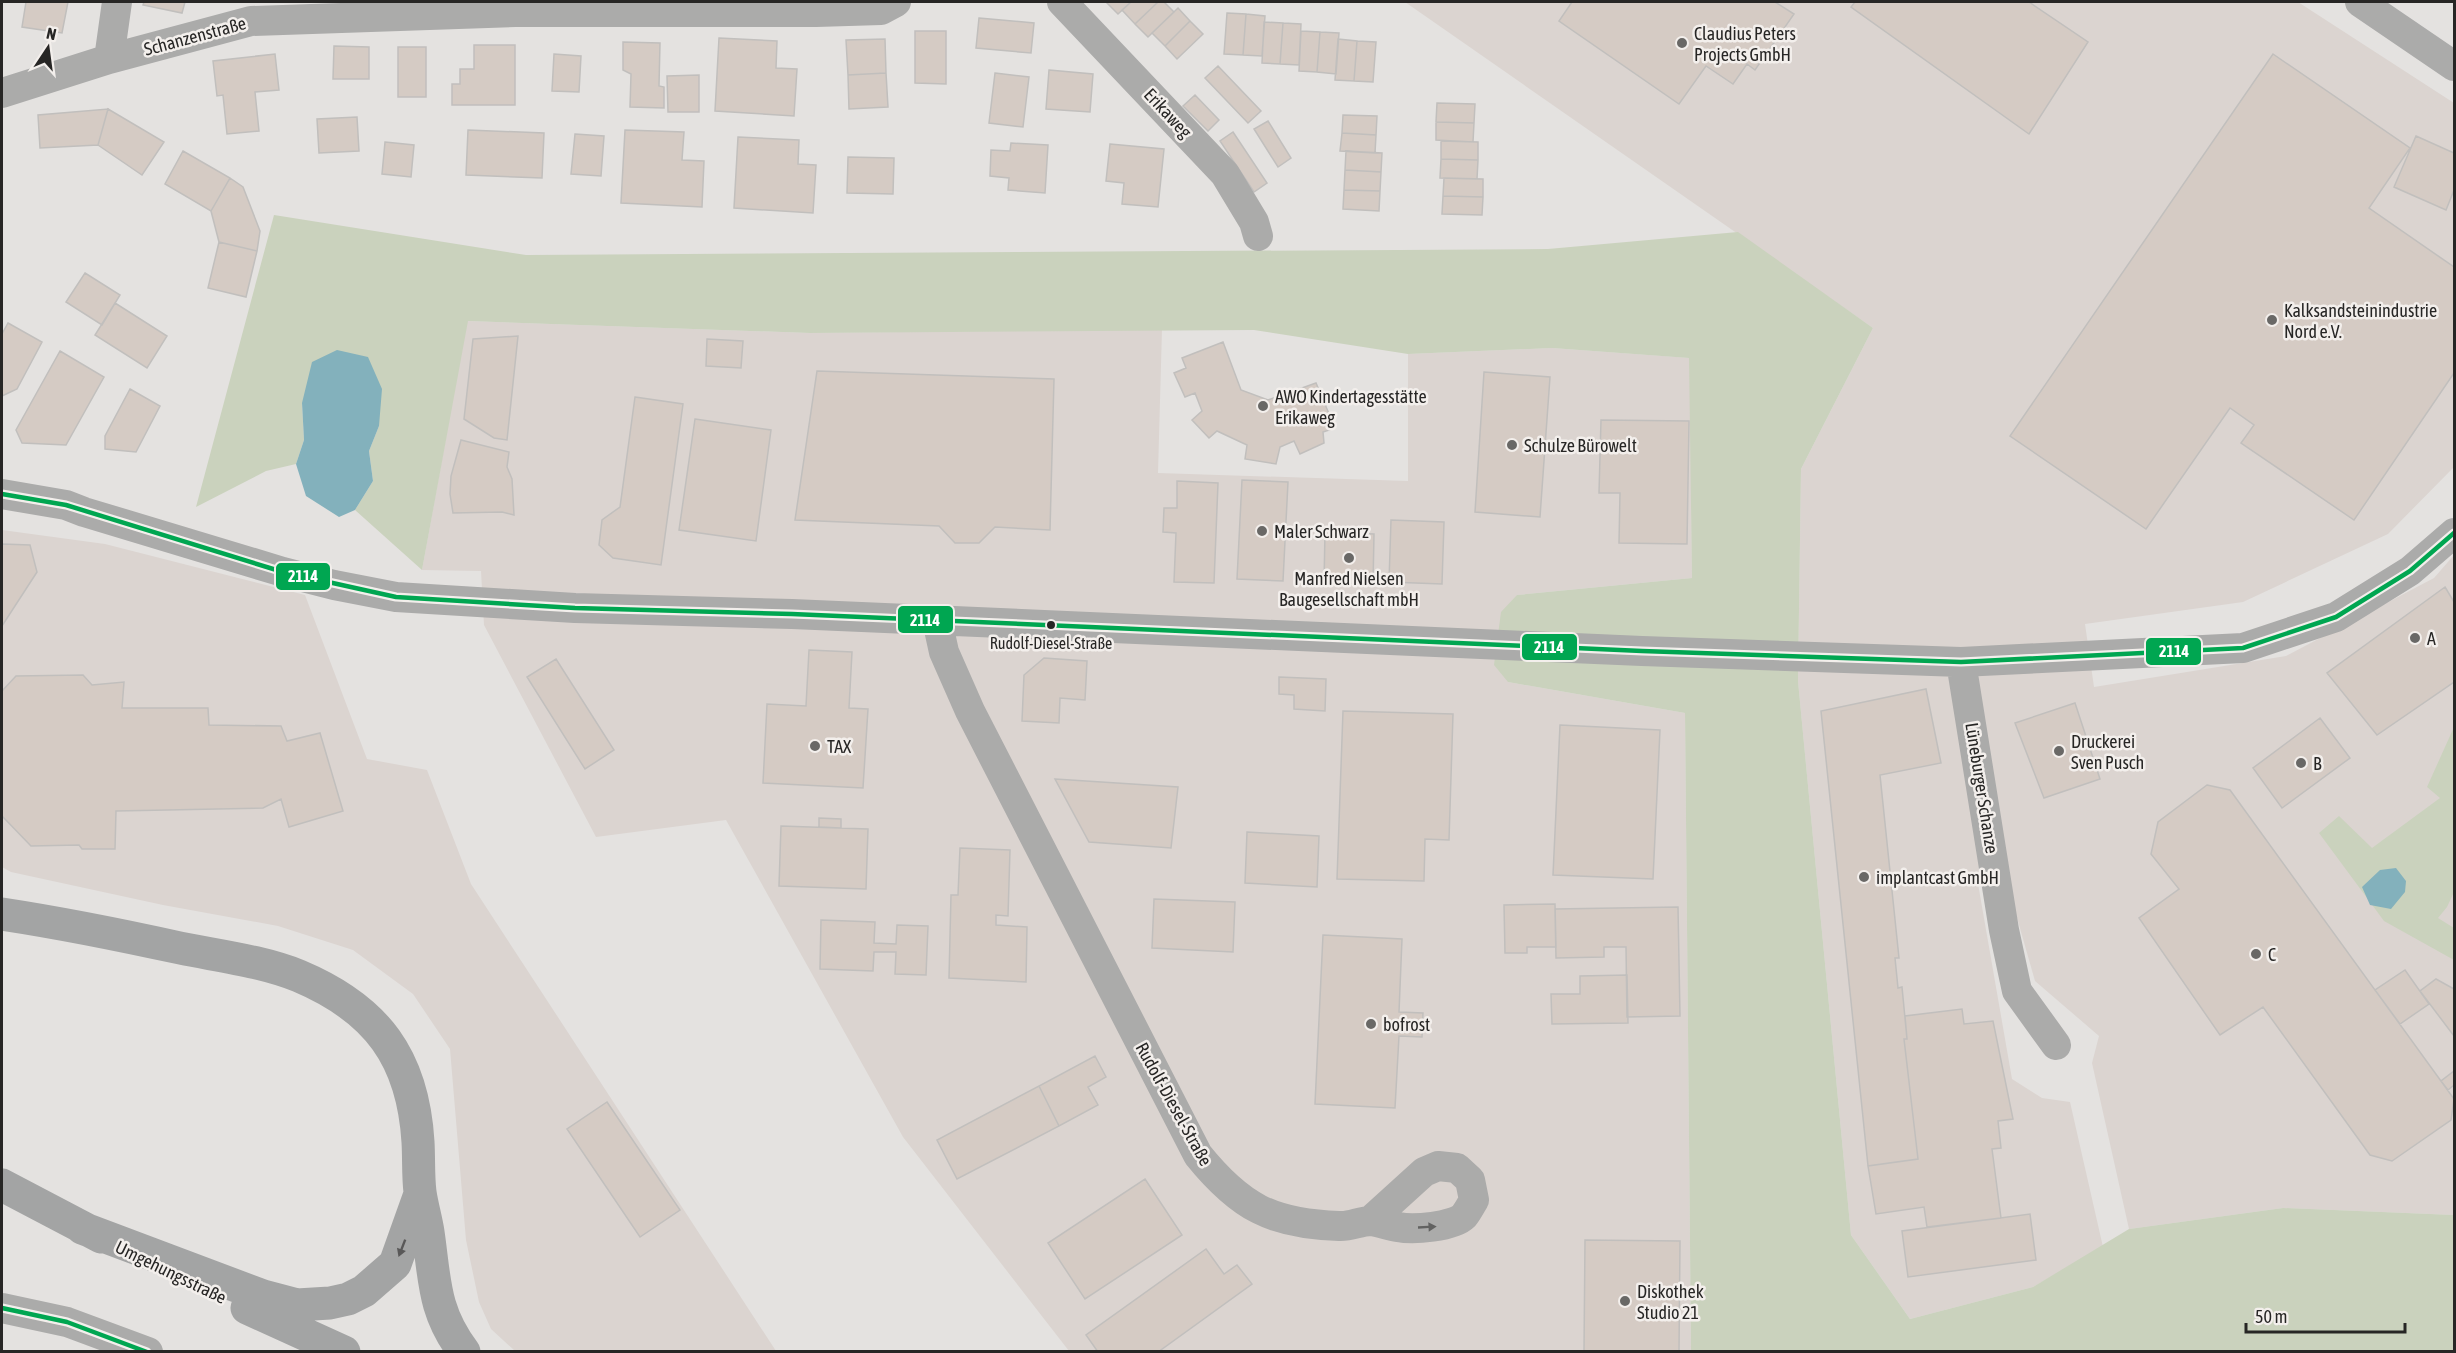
<svg xmlns="http://www.w3.org/2000/svg" width="2456" height="1353" viewBox="0 0 2456 1353" font-family="'Asap Condensed',sans-serif">
	<style>
		.built { fill: #dbd4d0 }
		.green { fill: #cad2bd }
		.water { fill: #83b1bc }
		.building { fill: #d5cbc4; stroke: #c1bfbd; stroke-width: 1.5 }
		.lines { fill: none; stroke-linecap: round; stroke-linejoin: round }
		.minor { stroke: #ababaa; stroke-width: 30 }
		.major { stroke: #a3a4a4; stroke-width: 33 }
		.bus-1-casing { stroke: #f3efec; stroke-width: 9 }
		.bus-1 { stroke: #00a651; stroke-width: 4.5 }
		.oneway { fill: #626261 }
		.oneway2 { fill: #595858 }
		.poi-dot { fill: #696866; stroke: #f3efec; stroke-width: 2 }
		.bus-dot { fill: #272625; stroke: #f3efec; stroke-width: 2 }
		.labels { text-anchor: middle; dominant-baseline: central; stroke-width: 5; stroke-linejoin: round; paint-order: stroke }
		.bus-label { font-size: 16px; fill: #272625; stroke: #f3efec }
		.poi-label { font-size: 18px; fill: #272625; stroke: #f3efec; text-anchor: start }
		.street-label { font-size: 18px; fill: #272625; stroke: #f3efec }
		.line-badge { stroke: #f3efec; stroke-width: 2 }
		.badge-label { font-size: 16px; text-anchor: middle; font-weight: bold; fill: #fff }
	</style>
	<rect width="100%" height="100%" fill="#e4e2e0"/>
	<path class="built" d="M1405,2h893l156,101v364l-66,67 -145,68 -158,22 9,63 192,-31 148,-78 20,-23v660l-171,-7 -154,21 -37,-166 7,-27 -64,-55 -31,-109 -27,6 35,201 30,19 28,4 33,145 -70,40 -123,32 -59,-84 -53,-554 3,-212 72,-141z
		M467,321l343,12 352,-4 -4,144 250,8v-127l144,-6 138,10 2,220 -175,17 -9,87 177,31 6,638h-622l-166,-214 -177,-317 -130,17 -112,-212 -3,-54 -59,-1z
		M2,530l103,14 200,51 62,164 60,11 44,114 305,467h-261l-24,-22 -12,-27 -13,-62 -16,-191 -37,-55 -60,-44 -75,-24 -115,-21 -152,-33 -9,-5z"/>
	<path class="green" d="M274,215l252,40 1022,-6 190,-17 135,96 -72,141 -3,212 53,554 59,84 123,-32 96,-58 154,-21 171,7v136h-763l-6,-638 -177,-31 -14,-17 7,-53 16,-17 175,-17 -3,-220 -137,-10 -144,6 -154,-24 -444,3 -342,-12 -46,249 -67,-60 18,-29 -4,-30 10,-25 -77,-23 2,37 -8,24 -30,7 -70,36z
		M2454,727v165l-7,15 -9,11 16,10v32l-70,-39 -65,-88 20,-17 33,32 68,-50 -13,-11z"/>
	<path class="water" d="M337,350l31,7 14,32 -3,37 -10,25 4,30 -18,29 -16,7 -33,-21 -10,-32 8,-24 -2,-37 10,-41z
		M2396,868l10,13 -1,11 -14,17 -21,-4 -8,-18 18,-17z"/>
	<path class="building" d="M26,2h42l-6,31 -40,-6z
		M144,2h41l-3,11 -39,-8z
		M1106,2h25l-13,12z
		M1131,2h27l-23,22 -13,-14z
		M1158,2h6l10,10 -26,25 -13,-13z
		M1572,2h203l19,12 -39,56 -8,-6 -14,20 -27,-18 -27,38 -120,-83z
		M1855,2h174l59,40 -59,92 -178,-127z
		M1178,8l12,13 -25,25 -13,-13z
		M1227,13l19,1 -3,41 -19,-1z
		M1246,14l19,2 -3,40 -19,-1z
		M979,18l55,5 -3,30 -55,-5z
		M1190,21l13,13 -26,25 -12,-13z
		M1264,22l19,1 -3,41 -18,-1z
		M1283,23l18,1 -2,41 -19,-1z
		M915,31h31v53l-31,-1z
		M1301,31l19,1 -3,40 -18,-1z
		M1320,32l19,1 -3,41 -19,-2z
		M719,38l58,3 -1,27 21,1 -3,47 -79,-5z
		M885,39l1,34 -38,2 -2,-35z
		M1338,39l19,2 -3,40 -19,-1z
		M1357,41l19,1 -3,40 -19,-1z
		M623,42l37,1 -1,43 5,1v21l-34,-1 1,-33 -8,-4z
		M474,45h41v60h-63v-21h8v-15h14z
		M334,46l35,1v32h-36z
		M398,47h28v50h-28z
		M275,54l4,36 -24,2 4,39 -32,3 -4,-39 -6,1 -4,-35z
		M554,54l27,2 -2,36 -27,-1z
		M2273,54l137,94 -41,60 85,59v106l-100,147 -113,-77 13,-18 -24,-17 -84,121 -136,-93z
		M1218,66l43,45 -13,12 -43,-45z
		M1049,70l44,4 -3,38 -44,-3z
		M886,73l2,34 -39,2 -1,-34z
		M995,73l34,4 -6,50 -34,-4z
		M699,75v37h-31l-1,-36z
		M1195,95l24,25 -11,11 -25,-25z
		M1437,103l38,1 -1,19 -38,-1z
		M108,109l-10,36 -58,3 -2,-33z
		M108,109l56,33 -22,33 -44,-30z
		M1343,115l34,1 -1,19 -34,-2z
		M357,117l2,34 -40,2 -2,-34z
		M1268,121l23,37 -13,9 -24,-38z
		M1436,122l38,1 -1,19 -37,-2z
		M468,130l76,3 -2,45 -76,-3z
		M625,130l59,2 -2,28 22,1 -2,46 -81,-4z
		M1233,132l34,51 -13,9 -34,-51z
		M1342,133l34,2 -1,18 -35,-2z
		M575,134l29,2 -3,40 -30,-2z
		M2416,136l38,17v37l-8,20 -52,-23z
		M738,137l61,3 -1,24 18,1 -3,48 -79,-5z
		M1441,141l37,1v18l-37,-1z
		M385,142l29,3 -3,32 -29,-3z
		M1011,143l37,2 -3,48 -37,-3 1,-12 -19,-2 1,-26 19,1z
		M1110,144l54,5 -6,58 -36,-3 2,-21 -18,-2z
		M183,151l47,27 -19,33 -46,-27z
		M1346,151l36,2 -1,19 -36,-2z
		M848,157l46,1 -1,36 -46,-1z
		M1441,159l37,1 -1,19 -37,-1z
		M1345,170l36,2 -1,19 -36,-1z
		M230,178l13,9 17,44 -3,20 -38,-9 -8,-31z
		M1444,178l39,1v18l-40,-1z
		M1344,190l36,1 -1,20 -36,-2z
		M1443,196l40,1 -1,18 -40,-1z
		M219,242l38,9 -11,46 -38,-9z
		M85,273l35,22 -18,30 -36,-23z
		M115,303l52,33 -20,32 -52,-33z
		M8,323l34,19 -25,47 -15,7v-62z
		M518,336l-11,104 -13,-2 -30,-19 9,-80z
		M707,339l36,2 -2,27 -35,-2z
		M1223,342l18,48 27,10 48,-17 19,45 -12,4 1,11 -24,11 -6,-13 -14,6 -4,17 -31,-5 2,-14 -30,-14 -8,7 -17,-18 10,-9 -7,-18 -10,4 -11,-24 12,-5 -4,-10z
		M60,351l44,26 -38,68 -44,-2 -6,-13z
		M817,371l237,8 -4,151 -55,-3 -16,16h-24l-16,-17 -144,-6z
		M1484,372l66,5 -10,140 -65,-5z
		M130,389l30,17 -24,46 -31,-3v-13z
		M635,397l48,7 -22,161 -48,-7 -14,-13 3,-25 18,-13z
		M695,419l76,11 -15,111 -77,-11z
		M1601,420l88,1 -2,123 -68,-1 1,-50h-21z
		M461,440l48,12 -2,15 5,12 2,36 -12,-3 -49,1 -3,-19 1,-18z
		M1242,480l46,2 -5,99 -46,-2z
		M1177,481l41,2 -4,100 -40,-1 2,-49 -13,-1 1,-24h13z
		M1391,520l53,2 -2,62 -53,-2z
		M1325,532l49,2 -1,50 -49,-1z
		M2,544l28,1 7,27 -35,54z
		M2445,587l9,15v80l-77,53 -50,-62z
		M809,650l43,2 -3,56 19,1 -5,79 -100,-5 4,-79 39,2z
		M1044,658l43,3 -2,39 -25,-2 -1,25 -37,-2 2,-46z
		M556,659l58,91 -29,19 -58,-92z
		M83,675l9,10 32,-3 -2,26h86l1,17 72,1 6,15 33,-8 23,78 -54,16 -8,-28 -18,9 -147,3 -1,38h-33l-3,-4 -48,1 -29,-30v-125l14,-15z
		M1279,677l47,2 -1,32 -31,-2v-14l-15,-1z
		M1926,689l15,74 -61,12 19,183h-4l3,30 4,-1 5,52h-3l14,120 -50,7 -47,-455z
		M2075,703l25,76 -56,19 -29,-75z
		M1343,711l110,3 -4,126 -24,-1 -1,42 -87,-2z
		M2320,718l30,40 -68,50 -29,-40z
		M1560,725l100,5 -7,149 -100,-4z
		M1055,779l123,8 -7,61 -82,-6z
		M2207,785l23,5 224,309 -3,21 -59,41 -22,-6 -107,-148 -43,28 -81,-117 40,-29 -28,-35 7,-32z
		M819,818l22,1v9l-22,-1z
		M781,826l87,3 -2,60 -87,-3z
		M1247,832l72,4 -2,51 -72,-4z
		M960,848l50,2 -2,66 -12,-1v10l31,2 -1,55 -77,-4 2,-83h7z
		M1154,899l81,3 -2,50 -81,-4z
		M1555,904l1,43h-29v6h-22l-1,-48z
		M1678,907l2,109 -53,1 -1,-70h-22v10l-48,1 -1,-49z
		M821,920l54,2 -1,21 22,1 1,-19 31,1 -2,49 -31,-1 1,-22h-22l-1,19 -53,-2z
		M1323,935l79,4 -3,73 24,1 -1,24 -23,-1 -4,72 -80,-4z
		M2405,970l24,34 -29,20 -25,-34z
		M1627,975l1,48 -76,1 -1,-30h29v-18z
		M2436,979l18,10v47l-34,-45z
		M1962,1009l2,15 29,-3 20,98 -15,2 3,27 -9,1 9,69 -74,9 -3,-20 -48,7 -8,-48 50,-7 -14,-120h3l-2,-23z
		M1095,1056l11,21 -18,10 10,18 -39,21 -20,-40z
		M2454,1071v14l-6,5 -7,-9z
		M1039,1086l20,40 -102,53 -20,-39z
		M607,1102l73,108 -40,27 -73,-108z
		M1145,1179l37,56 -97,64 -37,-56z
		M2030,1214l6,46 -128,17 -6,-46z
		M1585,1240l95,1 -1,111h-95z
		M1206,1249l18,25 13,-9 15,19 -94,68h-60l-12,-17z"/>
	<g class="lines">
		<path class="minor" d="M1062,2l163,172 29,48 4,14
			M2360,2l94,64
			M109,59l8,-57
			M2,93l107,-34 142,-38 264,-9h301l65,-2 15,-8
			M2,494l64,11 18,7 199,60 51,13 62,12 179,11 217,6 850,37 319,11 282,-14 93,-31 74,-46 44,-38
			M937,620l7,32 26,59 228,444c42,52 74,69 141,71 11,1 21,-5 32,-5 9,1 18,5 27,6 15,3 55,0 66,-11 4,-5 7,-11 10,-16l-4,-20 -13,-12 -19,-2 -14,6 -54,49
			M1961,662l43,268 13,61 39,54
			M2,1308l65,14 81,30"/>
		<path class="major" d="M2,914c59,9 119,21 178,34 39,8 82,13 119,28 78,33 114,82 119,166 1,17 0,34 2,50 2,14 6,27 8,40 7,48 5,79 36,120
			M2,1185l99,52
			M82,1228l181,68 34,9 33,-2 18,-4 16,-8 31,-27 25,-70
			M247,1308l97,44"/>
		<g class="bus-1-casing">
			<path id="bus-1" d="M2,494l64,11 217,67 113,25 179,11 217,6 850,37 319,11 282,-14 93,-31 74,-46 44,-38
				M2,1308l65,14 80,30"/>
		</g>
		<use href="#bus-1" class="bus-1"/>
	</g>
	<defs><path id="oneway-solid" d="M-6-.8H1V-3.2L6.5 0L1 3.2V.8H-6Z" transform="scale(1.5)"/></defs>
	<use class="oneway" href="#oneway-solid" transform="translate(1427 1227) rotate(-3)"/>
	<use class="oneway2" href="#oneway-solid" transform="translate(402 1248) rotate(111)"/>
	<g class="poi-dot">
		<circle cx="1682" cy="43" r="6"/>
		<circle cx="2272" cy="320" r="6"/>
		<circle cx="1263" cy="406" r="6"/>
		<circle cx="1512" cy="445" r="6"/>
		<circle cx="1262" cy="531" r="6"/>
		<circle cx="1349" cy="558" r="6"/>
		<circle cx="2415" cy="638" r="6"/>
		<circle cx="815" cy="746" r="6"/>
		<circle cx="2059" cy="751" r="6"/>
		<circle cx="2301" cy="763" r="6"/>
		<circle cx="1864" cy="877" r="6"/>
		<circle cx="2256" cy="954" r="6"/>
		<circle cx="1371" cy="1024" r="6"/>
		<circle cx="1625" cy="1301" r="6"/>
	</g>
	<circle class="bus-dot" cx="1051" cy="625" r="5"/>
	<g class="labels">
		<g class="bus-label">
			<text x="1051" y="643">Rudolf-Diesel-Straße</text>
		</g>
		<g class="poi-label">
			<text x="1694" y="33">Claudius Peters<tspan x="1694" dy="21">Projects GmbH</tspan></text>
			<text x="2284" y="310">Kalksandsteinindustrie<tspan x="2284" dy="21">Nord e.V.</tspan></text>
			<text x="1275" y="396">AWO Kindertagesstätte<tspan x="1275" dy="21">Erikaweg</tspan></text>
			<text x="1524" y="445">Schulze Bürowelt</text>
			<text x="1274" y="531">Maler Schwarz</text>
			<text x="1349" y="578" text-anchor="middle">Manfred Nielsen<tspan x="1349" dy="21">Baugesellschaft mbH</tspan></text>
			<text x="2427" y="638">A</text>
			<text x="2071" y="741">Druckerei<tspan x="2071" dy="21">Sven Pusch</tspan></text>
			<text x="827" y="746">TAX</text>
			<text x="2313" y="763">B</text>
			<text x="1876" y="877">implantcast GmbH</text>
			<text x="2268" y="954">C</text>
			<text x="1383" y="1024">bofrost</text>
			<text x="1637" y="1291">Diskothek<tspan x="1637" dy="21">Studio 21</tspan></text>
		</g>
		<g class="street-label">
			<text transform="translate(195 36) rotate(-15)">Schanzenstraße</text>
			<text transform="translate(1168 113) rotate(47)">Erikaweg</text>
			<text transform="translate(1982 788) rotate(81)">Lüneburger Schanze</text>
			<text transform="translate(1174 1104) rotate(61)">Rudolf-Diesel-Straße</text>
			<text transform="translate(171 1272) rotate(26)">Umgehungsstraße</text>
		</g>
	</g>
	<g class="line-badge">
		<rect x="275" y="562" width="56" height="29" rx="6" fill="#00a651"/>
		<rect x="897" y="605" width="57" height="29" rx="6" fill="#00a651"/>
		<rect x="1521" y="633" width="57" height="28" rx="6" fill="#00a651"/>
		<rect x="2145" y="637" width="57" height="29" rx="6" fill="#00a651"/>
	</g>
	<g class="badge-label">
		<text x="303" y="582">2114</text>
		<text x="925" y="626">2114</text>
		<text x="1549" y="653">2114</text>
		<text x="2174" y="657">2114</text>
	</g>
	<rect width="2456" height="1353" fill="none" stroke="#272625" stroke-width="6"/>
	<g transform="translate(48 48) rotate(13)" stroke="#f3efec" stroke-width="4.5" paint-order="stroke">
	<path d="M0-4.5L10 22L0 15L-10 22Z" fill="#272625"/>
	<text y="-9" font-size="16" font-weight="bold" text-anchor="middle" fill="#272625">N</text>
	</g>
	<path d="M2246 1323v9h159v-9" fill="none" stroke="#272625" stroke-width="3"/>
	<text x="2255" y="1323" font-size="18" fill="#272625" stroke="#f3efec" stroke-width="4.5" paint-order="stroke">50 m</text>
</svg>
